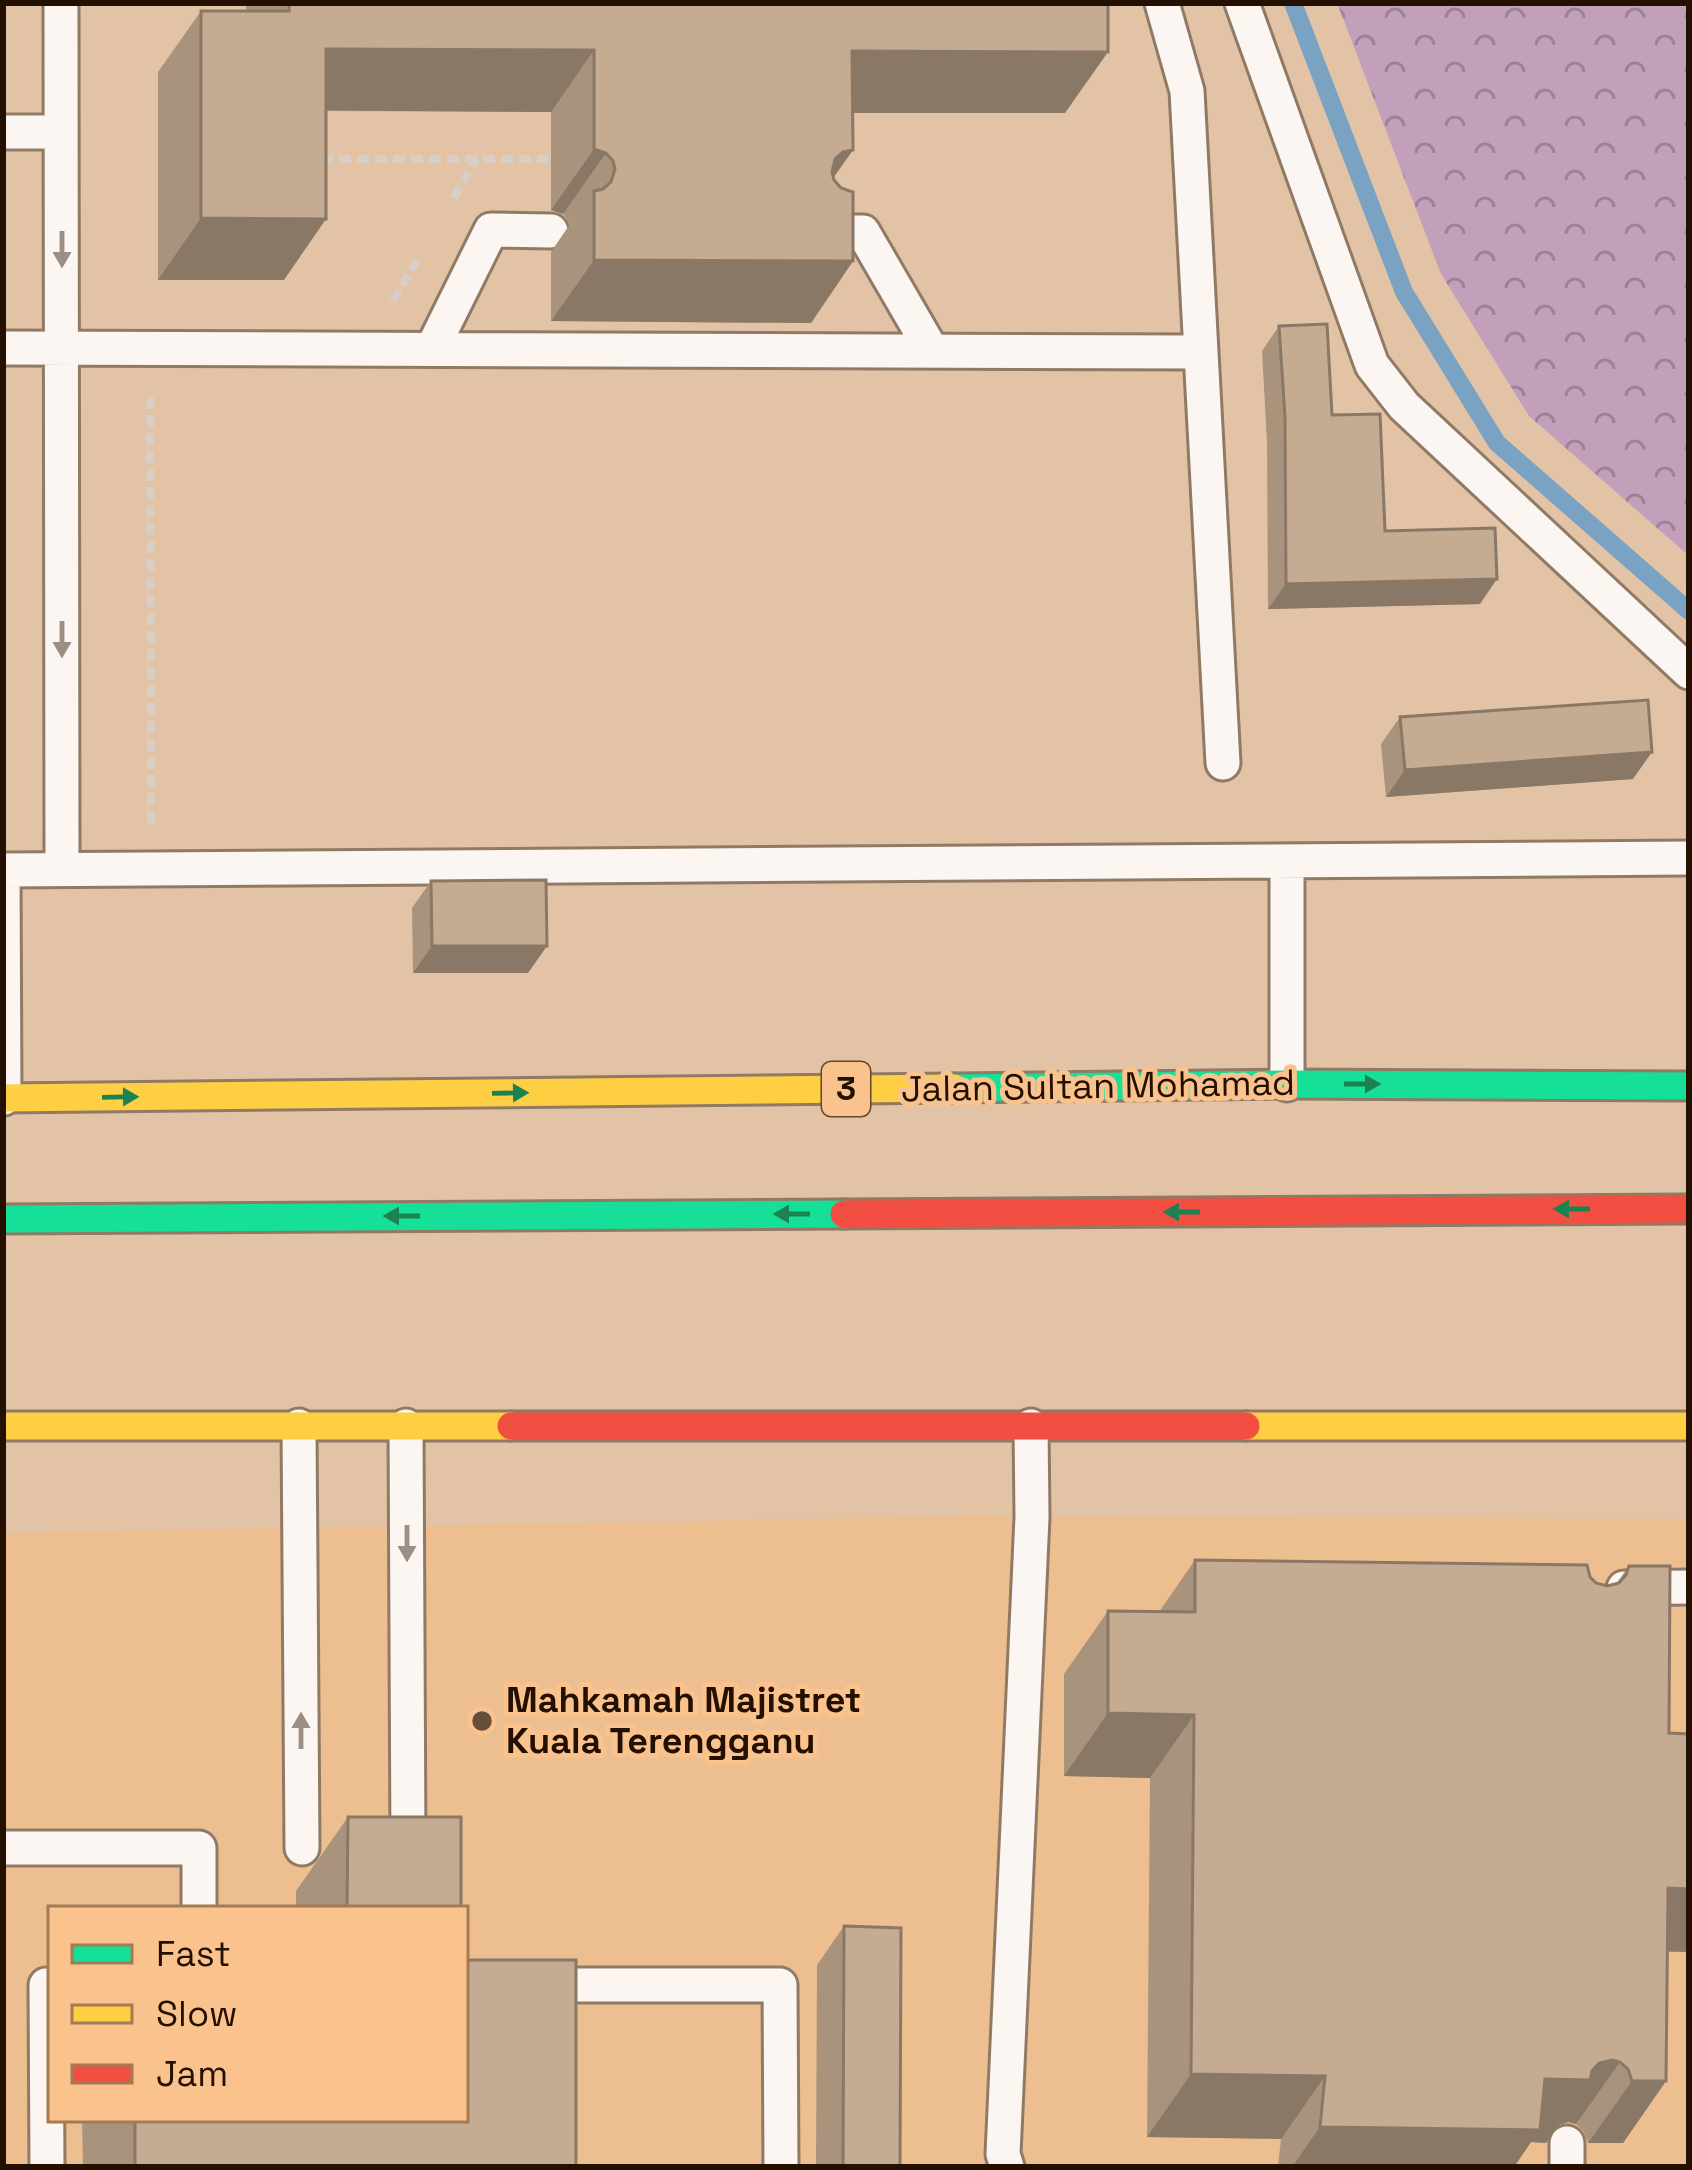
<svg xmlns="http://www.w3.org/2000/svg" width="1692" height="2170" viewBox="0 0 1692 2170" font-family="'Space Grotesk',sans-serif">
	<style>
		.built { fill: #edbe8f; fill-rule: evenodd }
		.forest { fill: url(#forest-crowns) }
		.lines { fill: none; stroke-linecap: round; stroke-linejoin: round }
		.stream { stroke: #7aa2c3; stroke-width: 18 }
		.lane-casing { stroke: #907a65; stroke-width: 39 }
		.fast-casing { stroke: #907a65; stroke-width: 33 }
		.slow-casing { stroke: #907a65; stroke-width: 33 }
		.jam-casing { stroke: #907a65; stroke-width: 33 }
		.path { stroke: #d8cec5; stroke-width: 8; stroke-dasharray: 12 6; stroke-linecap: butt }
		.lane { stroke: #fbf6f2; stroke-width: 33 }
		.fast { stroke: #16e098; stroke-width: 27 }
		.slow { stroke: #ffcf43; stroke-width: 27 }
		.jam { stroke: #f24e42; stroke-width: 27 }
		.wall { fill: #a9937d }
		.shaded-wall { fill: #8a7866 }
		.building { fill: #c5ab91; stroke: #8a7866; stroke-width: 3 }
		.oneway { fill: #9a8e85 }
		.oneway2 { fill: #1c8254 }
		.poi-dot { fill: #664f3a; stroke: #fac38d; stroke-width: 4.5 }
		.labels { text-anchor: middle; dominant-baseline: central; stroke-width: 10; stroke-linejoin: round; paint-order: stroke }
		.shield { fill: #fac38d; stroke: #64462a; stroke-width: 3 }
		.shield-label { font-size: 33px; font-weight: bold; fill: #231000 }
		.street-label { font-size: 36px; fill: #231000; stroke: #fac38d }
		.poi-label { font-size: 36px; font-weight: bold; fill: #231000; stroke: #fac38d; text-anchor: start }
	</style>
	<defs>
		<pattern id="forest-crowns" width="20" height="18" patternUnits="userSpaceOnUse" patternTransform="scale(3)"><rect width="20" height="18" fill="#c2a0bc"/><path d="M2 6a3 3 0 1 1 6 0M12 15a3 3 0 1 1 6 0" fill="none" stroke="#9d8196"/></pattern>
	</defs>
	<rect width="100%" height="100%" fill="#e2c3a6"/>
	<path class="built" d="M974,1516l715,3v648h-1686v-634zM51,1909h414v210h-414z"/>
	<path class="forest" d="M1337,3h352v553l-160,-140 -88,-142z"/>
	<g class="lines">
		<path class="stream" d="M1293,3l111,289 93,151 192,168"/>
		<g class="lane-casing">
			<path id="lane" d="M61,3l1,866
				M1162,3l25,88 36,672
				M1242,3l130,362 32,41 285,266
				M3,132h58
				M811,232h52l69,119
				M3,348l1198,4
				M432,349l59,-119 60,1
				M3,870l1686,-12
				M3,870l1,228
				M1287,1084v-223
				M299,1426l3,422
				M406,1426l2,422
				M1624,1588l65,-1
				M3,1848h196v61
				M531,1985h249l1,182
				M1567,2143v24
				M47,2167l-1,-182h5
				M1007,2167l-4,-13 29,-637 -1,-91"/>
		</g>
		<g class="fast-casing">
			<path id="fast" d="M954,1088l333,-4 402,2
				M3,1219l841,-5"/>
		</g>
		<g class="slow-casing">
			<path id="slow" d="M3,1098l951,-10
				M3,1426h508
				M1246,1426h443"/>
		</g>
		<g class="jam-casing">
			<path id="jam" d="M844,1214l845,-5
				M511,1426h735"/>
		</g>
		<path class="path" d="M321,159h230
			M454,198l22,-39
			M393,301l26,-44
			M150,397l1,429"/>
		<use href="#lane" class="lane"/>
		<use href="#fast" class="fast"/>
		<use href="#slow" class="slow"/>
		<use href="#jam" class="jam"/>
	</g>
	<path class="wall" d="M246,3h862l-43,110h-212v37l-20,27 20,84 -42,62 -260,-2v-69l19,-28 -7,-10 -12,-4v-98l-225,-1 -42,169h-126v-208l43,-61h45z
		M1279,326l106,205 95,73 -212,5 -1,-167 -5,-91z
		M1400,717l233,62 -247,18 -5,-53z
		M431,881l97,92h-115l-1,-65z
		M1195,1560l395,17 6,6 11,3 9,-2 13,-18 38,386 -1,129 -43,62h-35l-4,-11 -8,-8 -8,-2 -9,3 -13,18 -15,-1 -17,25h-236l3,-28 -134,-2 3,-359 -86,-2v-102l44,-63 51,1z
		M348,1817l113,92h-165v-18z
		M844,1926l56,241h-84l1,-202z
		M82,2119h383l111,48h-493z"/>
	<path class="shaded-wall" d="M326,49l268,1 -43,62 -268,-2z
		M852,51l256,1 -43,61h-255z
		M594,149l12,4 -43,61 -12,-4z
		M853,150l-43,61 25,-52 8,-7z
		M201,218l125,1 -42,61h-126z
		M594,260l259,1 -42,62 -260,-2z
		M1497,579l-17,25 -212,5 18,-25z
		M1652,752l-19,27 -247,18 19,-27z
		M432,946h115l-19,27h-115z
		M1108,1713l86,2 -44,63 -86,-2z
		M1668,1888l21,1v63l-65,-1z
		M1612,2060l8,2 -44,62 -8,-2 -9,3 -13,18 -15,-1 -17,25h-222l28,-40 225,-48z
		M1191,2074l134,2 -44,63 -134,-2z
		M1632,2081h34l-43,62h-35z"/>
	<path class="building" d="M289,3h819v49l-256,-1 1,99 -10,2 -8,7 -3,13 2,8 7,8 12,4v69l-259,-1v-69l9,-2 8,-7 4,-13 -2,-8 -7,-8 -12,-4v-99l-268,-1v170l-125,-1v-207h88z
		M1327,324l5,91 48,-1 5,117 110,-3 2,51 -211,5 -1,-167 -6,-91z
		M1648,700l4,52 -247,18 -5,-53z
		M546,880l1,66h-115l-1,-65z
		M1195,1560l392,5 3,12 6,6 11,3 12,-3 7,-8 3,-9h41l-1,167 20,1v155l-21,-1 -2,193h-34l-4,-12 -8,-7 -8,-2 -13,3 -7,8 -2,9 -45,-1 -5,51 -220,-3 5,-51 -134,-2 3,-359 -86,-2v-102l87,1z
		M348,1817h113v92h-114z
		M844,1926l57,2 -1,239h-57z
		M465,1960h111v207h-441v-48h330z"/>
	<defs><path id="oneway-solid" d="M-6-.8H1V-3.2L6.5 0L1 3.2V.8H-6Z" transform="scale(3)"/></defs>
	<g class="oneway">
		<use href="#oneway-solid" transform="translate(62 249) rotate(90)"/>
		<use href="#oneway-solid" transform="translate(62 639) rotate(90)"/>
		<use href="#oneway-solid" transform="translate(407 1543) rotate(90)"/>
		<use href="#oneway-solid" transform="translate(301 1731) rotate(-90)"/>
	</g>
	<g class="oneway2">
		<use href="#oneway-solid" transform="translate(1362 1084)"/>
		<use href="#oneway-solid" transform="translate(510 1093) rotate(-1)"/>
		<use href="#oneway-solid" transform="translate(120 1097) rotate(-1)"/>
		<use href="#oneway-solid" transform="translate(1572 1209) rotate(180)"/>
		<use href="#oneway-solid" transform="translate(1182 1212) rotate(180)"/>
		<use href="#oneway-solid" transform="translate(792 1214) rotate(180)"/>
		<use href="#oneway-solid" transform="translate(402 1216) rotate(180)"/>
	</g>
	<circle class="poi-dot" cx="482" cy="1721" r="12"/>
	<g class="labels">
		<rect class="shield" x="822" y="1062" width="48" height="54" rx="9"/>
		<g class="shield-label">
			<text x="846" y="1089">3</text>
		</g>
		<g class="street-label">
			<text transform="translate(1098 1086) rotate(-1)">Jalan Sultan Mohamad</text>
		</g>
		<g class="poi-label">
			<text x="506" y="1700">Mahkamah Majistret<tspan x="506" dy="41">Kuala Terengganu</tspan></text>
		</g>
	</g>
	<rect width="1692" height="2170" fill="none" stroke="#231000" stroke-width="12"/>
	<rect x="48" y="1906" width="420" height="216" fill="#fac38d" stroke="#a47b55" stroke-width="3"/>
	<rect x="72" y="1945" width="60" height="18" fill="#16e098" stroke="#a47b55" stroke-width="3"/>
	<text x="156" y="1966" font-size="36" fill="#231000">Fast</text>
	<rect x="72" y="2005" width="60" height="18" fill="#ffcf43" stroke="#a47b55" stroke-width="3"/>
	<text x="156" y="2026" font-size="36" fill="#231000">Slow</text>
	<rect x="72" y="2065" width="60" height="18" fill="#f24e42" stroke="#a47b55" stroke-width="3"/>
	<text x="156" y="2086" font-size="36" fill="#231000">Jam</text>
</svg>
